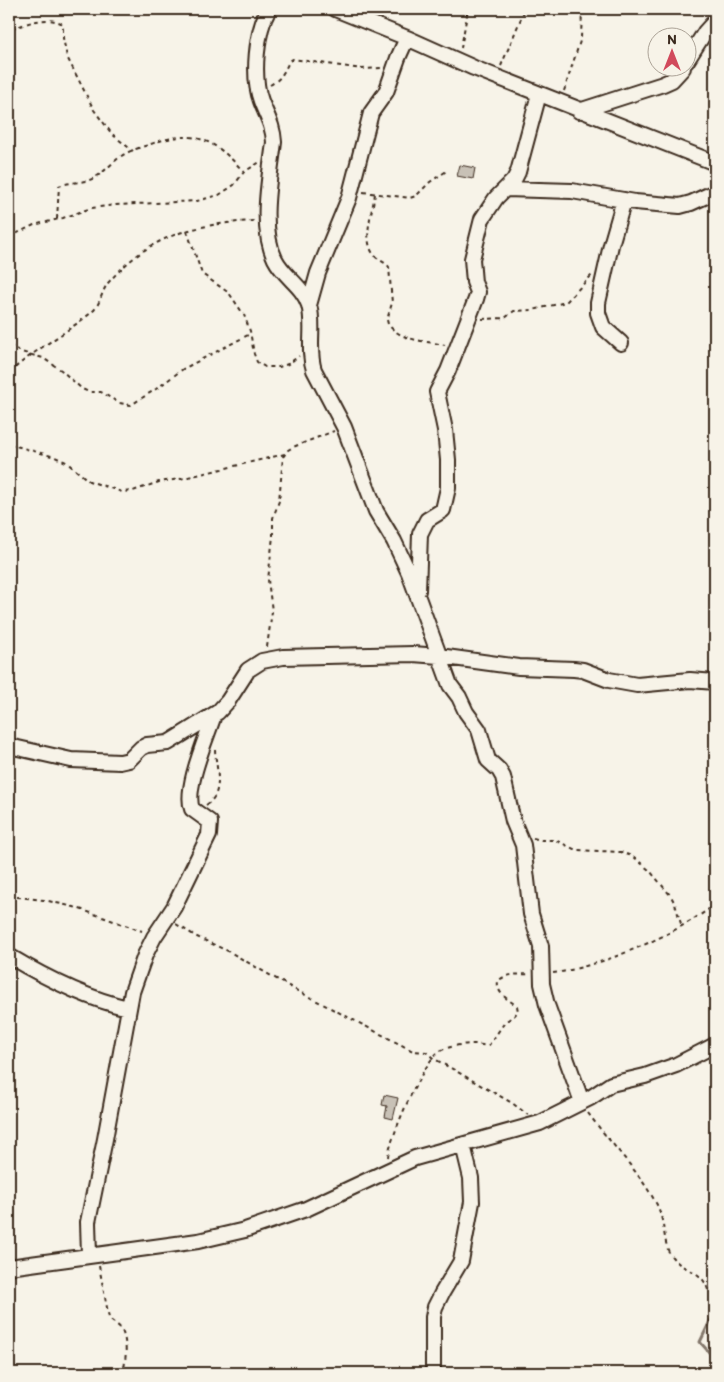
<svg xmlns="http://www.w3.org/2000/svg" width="724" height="1382" viewBox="0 0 724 1382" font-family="Itim,sans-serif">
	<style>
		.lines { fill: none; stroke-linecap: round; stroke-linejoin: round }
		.stream { stroke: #84786c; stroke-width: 3 }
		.building { fill: #c8c1b6; stroke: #3b2a1e }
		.minor-casing { stroke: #3b2a1e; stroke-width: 18 }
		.path { stroke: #3b2a1e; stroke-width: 2; stroke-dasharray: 4 4; stroke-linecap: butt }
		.minor { stroke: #f7f3e8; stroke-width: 14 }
	</style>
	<rect width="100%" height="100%" fill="#f7f3e8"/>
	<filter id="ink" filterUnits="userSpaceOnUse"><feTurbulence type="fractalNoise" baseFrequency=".02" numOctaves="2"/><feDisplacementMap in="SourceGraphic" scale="10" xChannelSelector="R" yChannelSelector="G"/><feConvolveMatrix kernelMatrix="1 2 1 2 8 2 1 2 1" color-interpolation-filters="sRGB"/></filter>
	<g filter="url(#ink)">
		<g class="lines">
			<path class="stream" d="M715,1311l-15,31 15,17"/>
		</g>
		<path class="building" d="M460,165l15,3 -2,11 -16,-3z
			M384,1095l14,3 -5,21 -8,-2 2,-11 -5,-1z"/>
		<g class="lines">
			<g class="minor-casing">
				<path id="minor" d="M269,9c-13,22 -17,68 -8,92 6,16 12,24 13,41 -4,35 -15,84 1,117 9,18 28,27 34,46 6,21 -2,44 5,65l30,57 32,84 18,30 15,32 41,112 9,12 7,15 13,18 9,30 11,10 4,7 10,44 10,24 8,69 10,32 1,38 5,21 35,97
					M335,9l72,29 67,30 241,95
					M686,62l19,-30 10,-11
					M579,111l84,-27 9,-4 11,-12
					M506,189l66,2 63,11 45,4 11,-3 24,-11
					M309,305l9,-32 31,-75 22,-85 15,-21 12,-34 9,-20
					M621,343l-18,-16 -5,-14v-10l13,-58 13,-45
					M418,591l2,-57 7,-14 16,-10 5,-22v-28l-3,-30 -8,-38 11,-21 28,-72 2,-7 -4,-10 -2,-23 10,-40 14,-21 18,-18 4,-8 21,-78
					M9,746l62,14 49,2 9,-2 12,-12 6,-3 21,-2 5,-3 45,-28 10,-11 20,-31 14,-9 21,-4 130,-3 26,2 80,11 55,2 9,1 26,10 28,5 53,-5 25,2
					M9,956c35,21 79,43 119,52
					M89,1255l-1,-33 17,-83 27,-147 13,-37 9,-18 20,-30 35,-72 1,-13 -18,-13c-8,-21 15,-72 22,-94
					M9,1267l189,-26 47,-11 61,-21 109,-51 125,-35 50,-25 21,-14 34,-8 31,-11 39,-20
					M433,1373v-56l2,-10 7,-14 19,-32 11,-59 -1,-24 -8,-33"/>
			</g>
			<path class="path" d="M9,18l2,14 -2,1
				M12,29c15,-6 33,-13 49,-6l2,5v10l4,19 27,53 18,24 21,17
				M461,48l7,-39
				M501,66l24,-57
				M270,85c5,-3 10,-6 13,-12 4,-5 4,-11 10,-14l69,10 19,-1
				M564,91l17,-53 1,-29
				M363,192l47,6 6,-2 14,-14 18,-12
				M375,194c-3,19 -13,45 -1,61 5,6 12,7 15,12l3,36 -5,17 1,4c12,17 38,17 57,21
				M57,219l2,-33c12,-5 26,-2 37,-9 9,-6 16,-14 24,-20 8,-6 19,-9 28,-12 45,-17 65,-7 96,27
				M187,231l15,43 27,19 15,22 6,16 4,23 3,8 8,5h14l9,-3 11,-8
				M9,237l25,-12 29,-7 28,-10 25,-3 81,-4 22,-6 15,-10 10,-13 16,-10
				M482,319l23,-1 9,-7 19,-1 33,-8 26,-27
				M9,345l12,7 22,6 18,12 21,19 7,3h12l18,11 12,2 25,-16 27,-20 67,-35
				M9,373c25,-23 56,-39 83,-61 9,-8 9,-20 16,-29 41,-48 86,-59 146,-62
				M9,444l46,13 11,5 23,19 33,11 11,-1 26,-9 21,-3 105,-25
				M267,647l5,-36 -4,-31 5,-44v-18l6,-17 4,-44 5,-7 5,-3 41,-16
				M206,805c19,-12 10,-36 9,-55
				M533,838l8,2h14l21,10 45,2 13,5 16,14 21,25 4,8 7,23
				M9,896l35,4 30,7 68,24
				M176,924l21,13 33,15 64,37 119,62 13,1 7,6 79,45 16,12
				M553,973c18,-2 36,-8 53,-13 39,-14 75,-31 109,-55
				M588,1113c22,30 50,57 68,90 9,16 7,39 14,51 12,19 31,13 38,36
				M388,1157c3,-22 34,-94 52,-106 10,-5 23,-7 34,-7 5,0 10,2 15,1l16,-23 10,-7 3,-4 -1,-5c-9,-7 -21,-12 -19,-25 9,-8 19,-6 31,-7
				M99,1266l10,52c3,5 9,6 12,11 7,12 5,31 2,44"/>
			<use href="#minor" class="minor"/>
		</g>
	</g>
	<rect width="724" height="1382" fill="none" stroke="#f7f3e8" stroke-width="30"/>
	<rect x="15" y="15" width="694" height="1352" fill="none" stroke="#3b2a1e" stroke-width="2" filter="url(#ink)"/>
	<g transform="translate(672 52)"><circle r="24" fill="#f7f3e8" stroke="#aca397"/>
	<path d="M0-4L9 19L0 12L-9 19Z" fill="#d1495b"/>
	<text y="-8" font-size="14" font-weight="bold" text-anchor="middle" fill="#3b2a1e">N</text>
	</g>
</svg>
